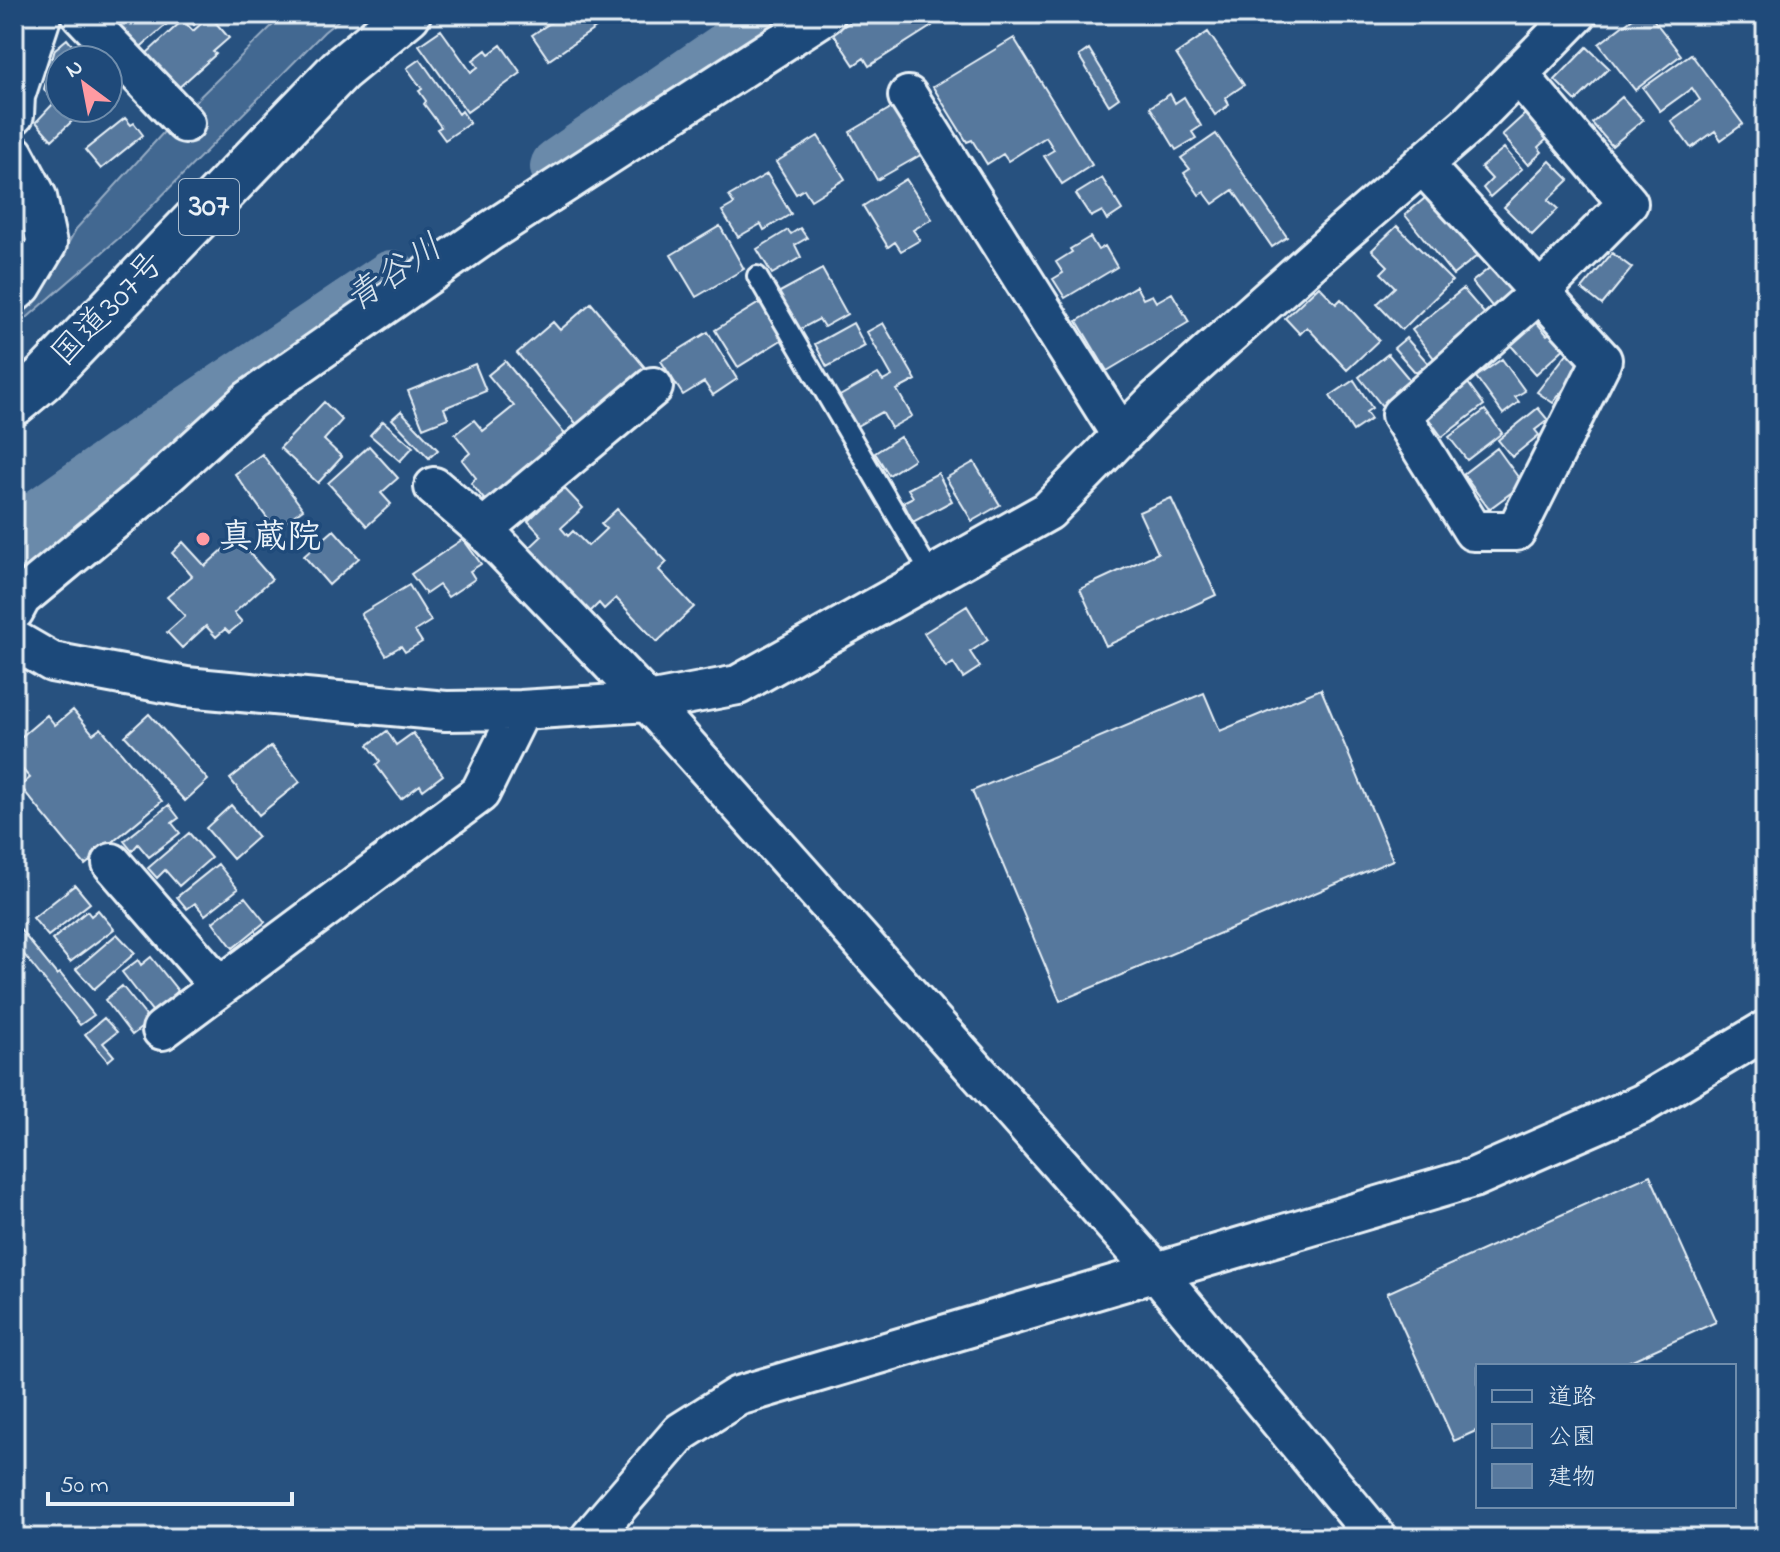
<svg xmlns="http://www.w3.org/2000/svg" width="1780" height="1552" viewBox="0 0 1780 1552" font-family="'Indie Flower','Klee One',sans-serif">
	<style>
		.green { fill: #436891; stroke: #96acc4; stroke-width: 2 }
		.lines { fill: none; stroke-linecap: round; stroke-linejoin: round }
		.river { stroke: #6b8aaa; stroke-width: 58 }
		.building { fill: #57789d; stroke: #e8f1f8; stroke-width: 2 }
		.service-casing { stroke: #e8f1f8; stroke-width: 24 }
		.minor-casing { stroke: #e8f1f8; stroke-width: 44 }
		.trunk-casing { stroke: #e8f1f8; stroke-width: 50 }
		.service { stroke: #1f4a7a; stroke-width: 18 }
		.minor { stroke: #1f4a7a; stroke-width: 38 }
		.trunk { stroke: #1f4a7a; stroke-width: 44 }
		.poi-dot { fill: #ff9aa2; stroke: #1f4a7a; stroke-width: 3 }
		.labels { text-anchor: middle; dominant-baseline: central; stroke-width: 7; stroke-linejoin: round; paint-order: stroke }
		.shield { fill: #1f4a7a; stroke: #acbfd2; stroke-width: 2 }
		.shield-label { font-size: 32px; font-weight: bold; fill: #e8f1f8 }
		.street-label { font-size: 34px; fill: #e8f1f8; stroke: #1f4a7a }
		.poi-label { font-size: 34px; font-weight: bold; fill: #e8f1f8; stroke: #1f4a7a; text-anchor: start }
		.water-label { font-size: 36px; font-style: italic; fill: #d5e2ec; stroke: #1f4a7a }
	</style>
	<rect width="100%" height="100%" fill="#27517f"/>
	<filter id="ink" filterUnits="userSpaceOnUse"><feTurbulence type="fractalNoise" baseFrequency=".0125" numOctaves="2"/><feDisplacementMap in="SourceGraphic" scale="16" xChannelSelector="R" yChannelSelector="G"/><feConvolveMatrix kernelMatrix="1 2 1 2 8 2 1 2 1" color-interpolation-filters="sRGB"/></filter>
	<g filter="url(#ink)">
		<path class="green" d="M284,14h62l-22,18 -197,199 -113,98v-18l35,-32 27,-50 87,-96z"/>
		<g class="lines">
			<path class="river" d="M559,167l222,-153
				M14,543l13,-16 95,-67 270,-181"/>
		</g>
		<path class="building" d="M111,14h62l2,3 -39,34 -30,-33z
			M184,14h21l-11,11z
			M554,14h62l-67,46 -17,-25 21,-14 -3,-4z
			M863,14h61l8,12 -63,40 -5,-8 -10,7 -21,-32z
			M1638,14h11l32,41 -46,35 -36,-46z
			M210,16l19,22 -16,14 3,2 -40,36 -29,-37 36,-33 10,11z
			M441,30l30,42 7,-5 -5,-7 13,-10 3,4 12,-9 20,28 -54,39 -48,-67z
			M1208,32l36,53 -19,13 4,7 -14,10 -39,-61z
			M1014,38l78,127 -30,19 -18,-28 10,-6 -8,-13 -38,24 -5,-7 -16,10 -15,-24 -5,2 -34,-55z
			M67,39l9,11 10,-10 17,20h-43v48h26l-34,32 -16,-18 18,-19 -10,-14 11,-40z
			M1587,47l22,21 -33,33 -21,-21z
			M1089,49l30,49 -10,7 -30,-49z
			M1691,54l52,70 -22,16 -6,-9 -24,17 -20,-27 29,-21 -8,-12 -32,23 -17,-23z
			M420,59l39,55 3,-3 8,12 -25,17 -8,-11 4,-2 -17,-23 2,-3 -7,-10 3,-2 -15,-21z
			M108,65l15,18 -15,13z
			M1170,94l5,9 9,-6 17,29 -9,6 4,6 -20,12 -26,-43z
			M1622,97l21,23 -31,26 -20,-23z
			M896,105l35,44 -54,31 -27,-48z
			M1525,114l22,25 -9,8 4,5 -14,13 -26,-30z
			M125,118l6,7 3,-2 9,12 -42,34 -16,-19z
			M1216,134l71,103 -15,10 -39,-57 -20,14 -9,-12 -5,3 -15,-22 6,-4 -9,-11z
			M818,136l27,43 -34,21 -7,-11 -8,5 -20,-32z
			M1504,148l18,21 -32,28 -7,-9 9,-9 -11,-12z
			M1550,161l19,19 -21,20 10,9 -26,26 -28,-28z
			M767,174l24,40 -27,16 -3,-6 -23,13 -16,-26 12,-7 -5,-8z
			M1102,178l20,32 -15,10 -5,-9 -11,6 -15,-23z
			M906,179l26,40 -19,11 7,10 -19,11 -6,-9 -7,5 -25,-41z
			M1431,193l51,59 -29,23 -48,-60z
			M720,226l24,43 -48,28 -25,-42z
			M1397,226l55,55 -50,49 -25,-26 18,-17 -14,-14 7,-7 -16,-16z
			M800,228l7,10 -12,7 6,12 -29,17 -15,-25 31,-19 3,4z
			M1090,237l8,13 7,-4 12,21 -52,31 -12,-19 10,-6 -7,-11 16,-10 -2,-3z
			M1612,253l20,15 -30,37 -20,-16z
			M1492,266l23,28 -20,16 -23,-28z
			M822,269l25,45 -23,13 -5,-8 -20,11 -21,-37z
			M1136,286l7,13 9,-4 4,7 16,-9 17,29 -82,49 -30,-50z
			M1319,286l17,18 5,-5 38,41 -32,30 -40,-43 -7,7 -15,-16z
			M1463,289l27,31 -53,42 -25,-32z
			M761,302l22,37 -45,28 -23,-37z
			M591,303l56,67 -68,57 -62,-74 36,-31 7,8z
			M1533,318l14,17 7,-5 14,15 -32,29 -29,-33z
			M853,323l12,23 -38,21 -12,-23z
			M883,323l33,57 -19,10 15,26 -21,12 -9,-16 -27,15 -17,-30 40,-23 5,7 9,-5 -25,-44z
			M708,332l29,47 -24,16 -9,-13 -21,13 -22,-34z
			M1406,338l22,25 -12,10 -22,-25z
			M1572,347l15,12 -34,44 -16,-11z
			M1388,354l21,25 -15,13 5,8 -13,11 -27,-34z
			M1502,359l23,32 -10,6 4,5 -16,12 -27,-37z
			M505,361l63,77 -81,65 -16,-20 5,-5 -14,-18 8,-7 -15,-19 19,-14 9,11 31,-25 -26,-31z
			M475,364l11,27 -42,17 4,10 -25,10 -15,-37z
			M1354,380l18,28 -6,4 5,7 -18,12 -23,-35z
			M1468,383l16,22 -42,32 -16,-22z
			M324,402l18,18 -18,20 18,17 -24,26 -38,-35z
			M1538,408l10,12 -13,10 4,5 -27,22 -14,-17z
			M1485,410l17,23 -35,27 -18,-23z
			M401,411l37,39 -9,8 -37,-39z
			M383,421l30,26 -13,14 -30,-26z
			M900,437l14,22 -25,16 -14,-22z
			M369,446l29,32 -17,15 10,11 -24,22 -39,-43z
			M1497,448l26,36 -34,25 -26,-35z
			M262,454l41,55 -28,20 -40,-55z
			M974,462l26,43 -28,16 -26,-43z
			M938,473l14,28 -39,21 -10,-20 10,-5 -5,-8z
			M563,487l20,21 -22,20 7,8 5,-5 15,15 18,-17 -5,-5 16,-15 50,53 -8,8 35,37 -37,35 -41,-44 -12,11 -5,-6 -15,15 -61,-64 19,-18 -14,-15z
			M1171,498l45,97 -110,51 -26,-57 78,-36 -19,-41z
			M334,530l25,28 -30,27 -25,-29z
			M236,538l36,41 -38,34 8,9 -13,11 -4,-4 -9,8 -10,-11 -24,22 -15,-16 18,-16 -18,-19 25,-21 -20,-23 11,-11 22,24z
			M463,539l18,25 -11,7 5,8 -27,18 -9,-12 -13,9 -15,-20z
			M409,585l22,36 -16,10 7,11 -17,10 -4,-6 -15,9 -25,-41z
			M967,606l21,34 -18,12 10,15 -17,11 -10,-15 -7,5 -22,-35z
			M1321,689l72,171 -333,141 -88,-210 232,-98 16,38z
			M73,710l20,24 8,-6 61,73 -77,64 -65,-79 10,-8 -16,-18v-17l33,-28 8,10z
			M149,714l59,66 -23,21 -60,-65z
			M387,731l9,14 17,-12 30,42 -20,15 -3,-5 -19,14 -25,-34 4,-4 -12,-16z
			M271,746l29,36 -41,33 -29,-36z
			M169,805l10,13 -7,5 8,10 -31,24 -11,-13 -6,7 -8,-10z
			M231,805l27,32 -25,22 -27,-31z
			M189,833l22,25 -32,28 -14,-16 -8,8 -9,-10z
			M218,864l20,25 -33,26 -10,-12 -8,6 -10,-12z
			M75,885l15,18 -42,33 -15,-18z
			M245,897l20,25 -32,26 -20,-26z
			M98,910l16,19 -44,33 -18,-22 35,-29 4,5z
			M14,922l43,53 3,-2 34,42 -14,10 -66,-83z
			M117,934l18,19 -41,36 -18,-20z
			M151,957l27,34 -10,9 3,4 -15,12 -34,-44 16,-12 3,5z
			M122,986l28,35 -18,14 -27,-35z
			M104,1018l13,14 -14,11 11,13 -6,5 -23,-27z
			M1650,1175l66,147 -97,44h-141v64l-24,11 -67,-148z"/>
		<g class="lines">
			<g class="service-casing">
				<path id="service" d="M757,276l175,300"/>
			</g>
			<g class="minor-casing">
				<path id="minor" d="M81,14l104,109
					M908,96l213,339
					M14,115l1,-19 27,-82
					M14,154l23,43 10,47 -25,42 -8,7
					M1422,164l180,196 -86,171h-43l-72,-116 139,-123 88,-89 -110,-129
					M434,487l49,42 165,173 508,570 221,266
					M483,529l170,-142
					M14,611l7,-13 125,-104 103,-94 243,-170 334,-216
					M14,640l38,22 134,25 260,24 75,-1 127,-8 90,-17 310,-174 107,-110 189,-169 124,-107 109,-111
					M112,863l108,124
					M162,1030l318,-237 41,-83
					M590,1538l91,-106 57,-36 735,-218 169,-74 124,-74"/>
			</g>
			<g class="trunk-casing">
				<path id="trunk" d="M14,403l30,-25 296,-308 68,-56"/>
			</g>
			<use href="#service" class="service"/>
			<use href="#minor" class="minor"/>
			<use href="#trunk" class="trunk"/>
		</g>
	</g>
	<circle class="poi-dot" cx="203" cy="539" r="8"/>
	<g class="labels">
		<rect class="shield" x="179" y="179" width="60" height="56" rx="6"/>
		<g class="shield-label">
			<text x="209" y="207">307</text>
		</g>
		<g class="street-label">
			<text transform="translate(109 310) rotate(-46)">国道307号</text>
		</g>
		<g class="poi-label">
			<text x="219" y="539">真蔵院</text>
		</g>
		<g class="water-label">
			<text transform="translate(395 275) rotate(-34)">青谷川</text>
		</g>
	</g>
	<rect width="1780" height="1552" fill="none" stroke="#1f4a7a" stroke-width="48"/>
	<rect x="24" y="24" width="1732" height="1504" fill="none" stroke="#e8f1f8" stroke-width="3" filter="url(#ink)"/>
	<rect x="1476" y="1364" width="260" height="144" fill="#1f4a7a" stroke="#6f8dac" stroke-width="2"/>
	<rect x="1492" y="1390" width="40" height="12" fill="#1f4a7a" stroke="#6f8dac" stroke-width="2"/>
	<text x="1548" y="1404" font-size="24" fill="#e8f1f8">道路</text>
	<rect x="1492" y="1424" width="40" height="24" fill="#436891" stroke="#6f8dac" stroke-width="2"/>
	<text x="1548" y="1444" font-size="24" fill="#e8f1f8">公園</text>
	<rect x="1492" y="1464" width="40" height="24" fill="#57789d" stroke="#6f8dac" stroke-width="2"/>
	<text x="1548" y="1484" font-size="24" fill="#e8f1f8">建物</text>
	<g transform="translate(84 84) rotate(328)"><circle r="38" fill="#1f4a7a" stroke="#6f8dac" stroke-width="2"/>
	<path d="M0-6L14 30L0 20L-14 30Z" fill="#ff9aa2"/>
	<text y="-12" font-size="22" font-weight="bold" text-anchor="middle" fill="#e8f1f8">N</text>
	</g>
	<path d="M48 1492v12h244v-12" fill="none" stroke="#e8f1f8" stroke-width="4"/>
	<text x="60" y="1492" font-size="24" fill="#e8f1f8" stroke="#1f4a7a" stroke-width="6" paint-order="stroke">50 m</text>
</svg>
